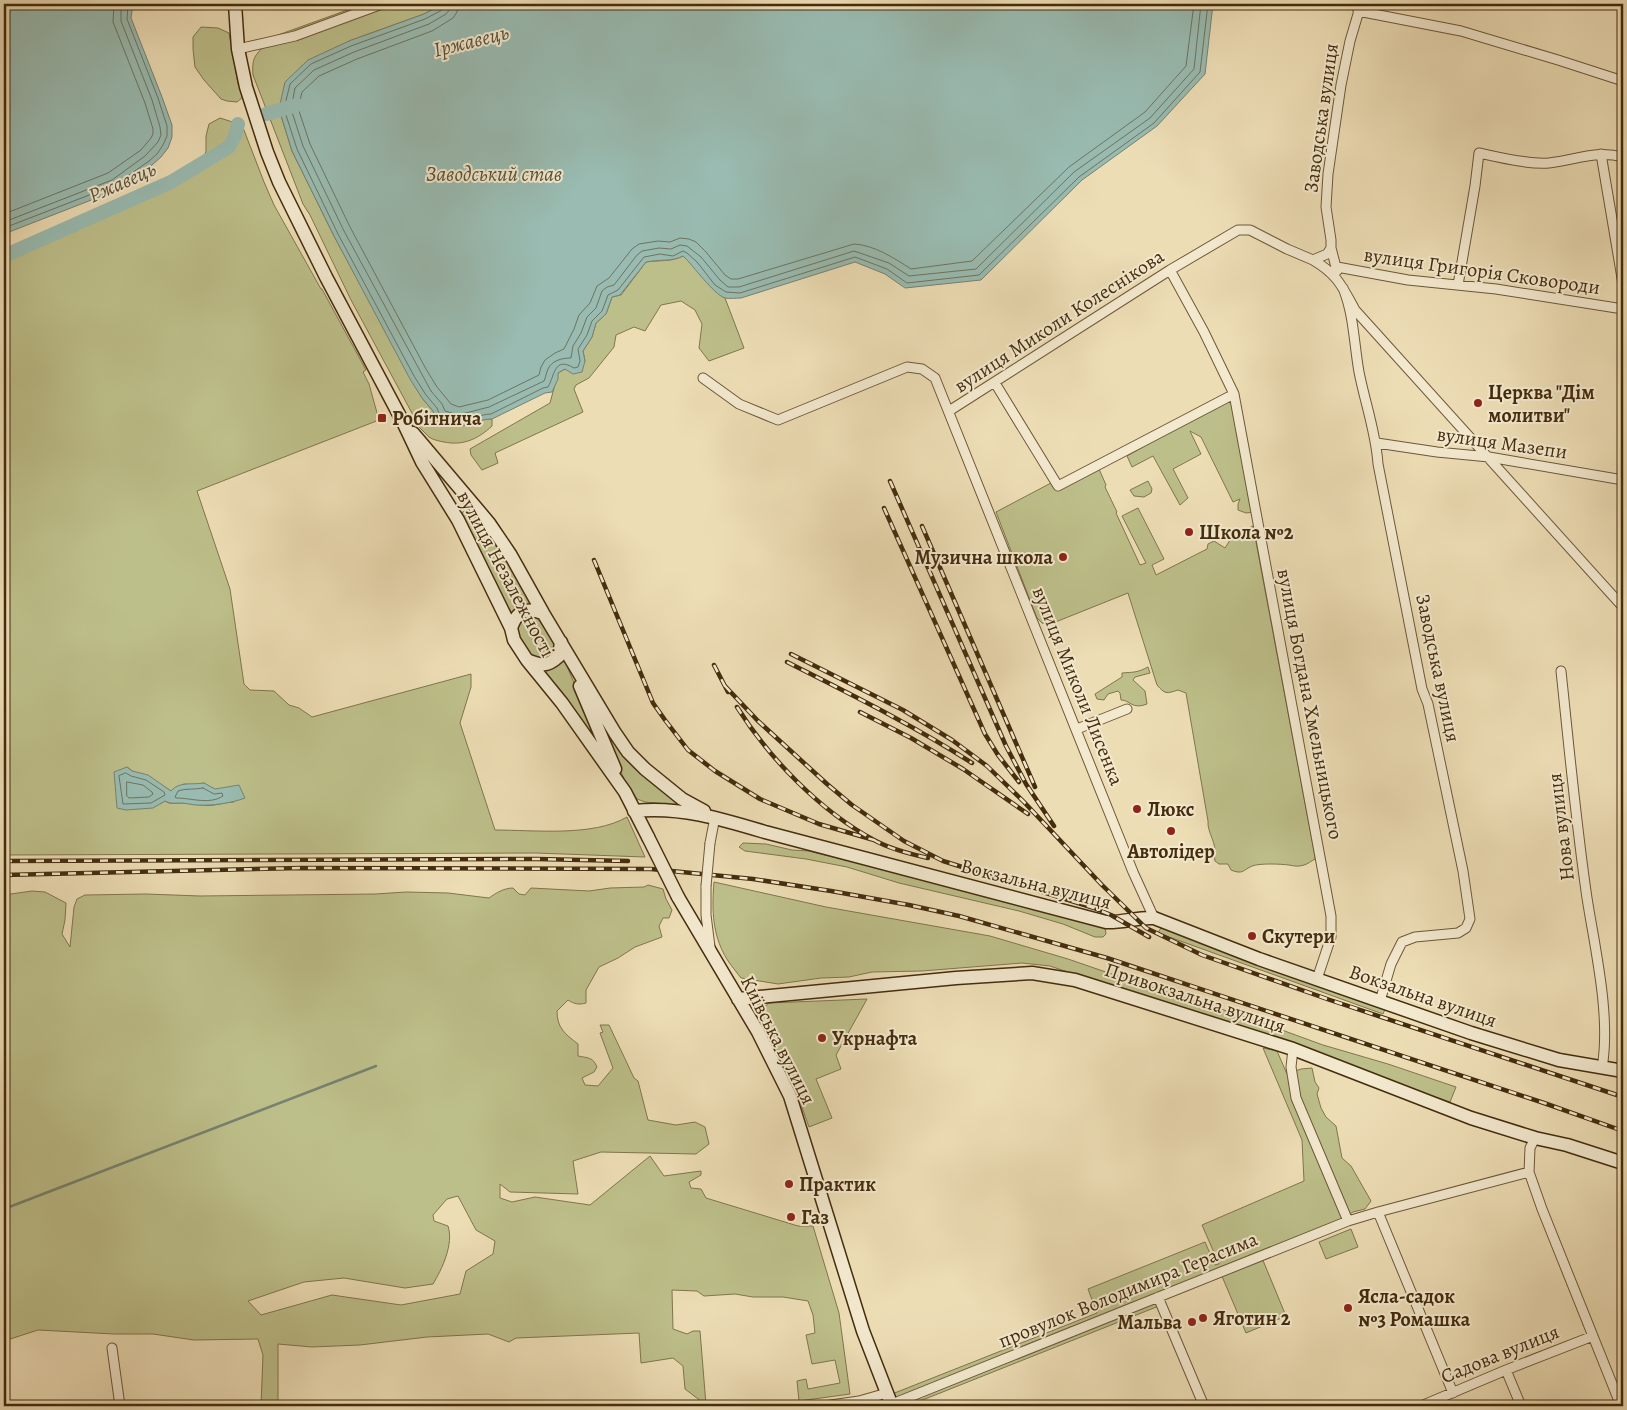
<svg xmlns="http://www.w3.org/2000/svg" width="1627" height="1410" viewBox="0 0 1627 1410" font-family="Alegreya,serif">
	<style>
		.green { fill: #bdbf8a; stroke: #80764c; fill-rule: evenodd }
		.water { fill: #99bbb1; stroke: #77826f }
		.lines { fill: none; stroke-linecap: round; stroke-linejoin: round }
		.shore { stroke: #6e745f; stroke-width: 1 }
		.stream { stroke: #77826f; stroke-width: 2.5 }
		.river { stroke: #99bbb1; stroke-width: 14 }
		.street-casing { stroke: #6e5837; stroke-width: 11 }
		.secondary-casing { stroke: #442c0d; stroke-width: 15 }
		.street { stroke: #f3e9cf; stroke-width: 9 }
		.secondary { stroke: #f3e9cf; stroke-width: 12 }
		.rail-casing { stroke: #442c0d; stroke-width: 4.5 }
		.rail { stroke: #f3e9cf; stroke-width: 2.5; stroke-dasharray: 8; stroke-linecap: butt }
		.street-bridge-casing { stroke: #6e5837; stroke-width: 11; stroke-linecap: butt }
		.secondary-bridge-casing { stroke: #442c0d; stroke-width: 15; stroke-linecap: butt }
		.street-bridge { stroke: #f3e9cf; stroke-width: 9 }
		.secondary-bridge { stroke: #f3e9cf; stroke-width: 12 }
		.poi-dot { fill: #8f2418; stroke: #f3e9cf; stroke-width: 2 }
		.labels { text-anchor: middle; dominant-baseline: central; stroke-width: 4; stroke-linejoin: round; paint-order: stroke }
		.street-label { font-size: 20px; fill: #442c0d; stroke: #f3e9cf }
		.poi-label { font-size: 20px; font-weight: bold; fill: #442c0d; stroke: #f3e9cf; text-anchor: start }
		.water-label { font-size: 21px; font-style: italic; fill: #595036; stroke: #f3e9cf }
	</style>
	<rect width="100%" height="100%" fill="#edddb5"/>
	<filter id="stains"><feTurbulence type="fractalNoise" baseFrequency=".004" numOctaves="4"/><feColorMatrix values="0 0 0 0 .2 0 0 0 0 .09 0 0 0 0 .02 0 0 0 .5 -.17"/></filter>
	<radialGradient id="worn" r=".72"><stop offset=".6" stop-color="#630" stop-opacity="0"/><stop offset="1" stop-color="#630" stop-opacity=".3"/></radialGradient>
	<path class="green" d="M364,4h79l-19,10 -75,27 -70,68 13,42 42,85 88,162 11,13 34,14 18,-6h7v7c-14,13 -29,20 -48,16 -5,-1 -11,-2 -15,-5 -3,-3 -6,-6 -9,-9l-69,-128 -41,-85 -7,-11 -50,-129c-2,-24 7,-19 14,-36z
		M201,27l17,1 11,5 9,51 5,13 -6,5 -10,-1 -6,-2 -17,-19 -9,-13 -2,-18v-12z
		M220,118l22,7 22,57 10,23 47,84h1l44,81 -3,2 6,12 10,36 -182,71 33,98 14,95 6,6 24,1 15,14 10,3 13,9 159,-43v13l-11,36 35,107c39,0 98,7 132,-13l18,40 -109,-4 -532,2v-593l145,-68 53,-30 4,-13v-15l3,-12zM127,767c13,11 31,14 44,24l13,-7 10,1 10,-2 30,19c-7,0 -13,2 -20,3 -11,2 -22,-2 -33,-2 -7,0 -10,2 -16,-2l-5,3z
		M683,256l10,9 19,23 13,10 19,50 -35,13 -10,-13 3,-24 -7,-14 -14,-9 -20,4 -16,26 -11,-4 -18,8 -2,12 -25,31 -13,7 -2,4 9,23 -88,41 3,10 -16,7 -11,-15 -1,-6 80,-46 8,-30 7,-4 20,-8 -2,-10 9,-14 4,-14 10,-9 6,-17 9,-2 25,-33c13,-2 26,0 37,-6z
		M1224,397l8,6 22,109 -8,1 -8,-3v-6l2,-5 -7,3 -32,-65 -11,-6 11,23 -28,15 15,29 -8,7 -27,-49 -21,11 -5,-11 16,-9 -1,-7z
		M1099,469l7,16 -1,2 12,25 -1,1 24,52 6,-2 -24,-47 16,-8 26,51 -12,6 4,10 51,-26 1,-5 6,-3 11,7 7,-11 21,-11 62,330v3c-4,2 -7,5 -11,6 -6,2 -10,1 -15,0 -8,-1 -29,-2 -37,1 -9,4 -9,9 -21,4l-3,-6h-9l-4,-3 -1,-7c4,-9 -7,-21 -6,-33l-22,-128 -8,-3c-12,4 -13,4 -21,-5l-29,-92 -80,32 -6,-2 -5,-5 -41,-106 55,-29 6,7z
		M1148,481l4,8 -1,4 -7,4 -10,-1 -4,-6z
		M470,508l16,18 50,79 -26,12 -52,-102z
		M533,615c7,4 23,26 22,34 -1,5 -4,7 -7,10l-18,-2c-9,-17 -25,-35 3,-42z
		M563,657l39,91 -62,-78z
		M1148,667l2,6 -15,4 -2,3 12,11 2,13c-15,6 -17,-4 -26,-4l-1,-7 -2,-2 -10,3 -4,6 -7,-1 -2,-5 27,-17v-4c11,-1 15,0 26,-6z
		M580,679l42,70 64,57 -41,-4 -8,-3 -12,-18z
		M743,843l23,1 26,6 17,1 141,35 155,41 1,7 -3,3h-8l-32,-13 -44,-13 -120,-28 -52,-16 -41,-8 -61,-8 -6,-4z
		M714,882l112,25 164,29 78,23 61,21 120,38 74,27 65,19 68,23 -6,15 -400,-136 -28,-3 -100,8 -50,1 -23,5 -28,1 -43,6 -37,-6c-6,-8 -14,-17 -18,-26 -11,-22 -11,-46 -9,-70z
		M648,885l15,4 3,10 6,11 -3,8h-6l-4,8 3,11 -27,10 -17,11 -19,9 -13,23v13c-7,2 -12,1 -18,-3l-11,11c0,17 8,23 21,33v12c10,2 15,1 19,11l-3,5 -12,6 3,7 13,1 15,-18 -13,-35 3,-1 -3,-7h9l25,53 4,3 10,39 28,5 19,-3 10,5 4,17 -13,10 -95,-2 -28,9 5,33 -68,-2 -10,-8v14l12,4 23,-5 55,8 60,-49 14,20 37,-5v4l-12,7 2,6 10,1 5,9 92,28h15l26,87 11,81 -51,7 -2,-20 9,-2 2,10 32,-6 -5,-23 -23,4 -6,-29 9,-2 -2,-18 -5,-14 -25,-4h-30l-18,-3 -31,2 -7,-5 -25,-1 1,39 14,5 6,-3h7l6,74 -21,-16 -2,-23 -10,-8 -32,5 -2,-30 -123,5 -7,4 -21,-8 -61,3 -67,8 -48,2 -34,-3v62h-17l2,-51 -5,-16 -64,1 -41,-6h-39l-76,-4 -34,11v-446l28,-4 13,1 21,11 -1,17 -3,14 8,13 4,-40 3,-8 8,-4 61,-1 54,2 176,-2 30,-2 42,1 41,5c7,-5 15,-10 24,-10l6,6 6,1 6,-7 58,3 21,-3 34,-1zM458,1196l18,34 19,11 -2,13 -27,17 -6,23 -59,11 -69,-10 -71,20 -13,-14 56,-19 40,-4 61,10 28,-4c9,-15 21,-40 15,-58l-14,-5 -1,-6 14,-16z
		M1162,926l224,81 -3,7 -225,-81z
		M867,999l-31,56 5,14 -25,10 16,39 -23,9 -10,-28 -38,-78 -2,-10 10,-8z
		M1263,1048l14,3 10,23 14,-5 11,-1 3,14 4,6 -2,6 4,14 5,9 10,9 6,32 9,8 20,35 -6,8 -12,3 -12,7 3,7 -82,32 24,58 -40,17 -25,-59 -59,24 2,6 -244,97 2,5h-26l-4,-12 205,-81 -9,-24 117,-47 10,23 4,-1 -17,-39 102,-44 -2,-41z
		M1351,1229l7,18 -32,12 -7,-17z"/>
	<path class="water" d="M4,4h129l-2,14 31,79 10,28v12l-4,11 -7,9 -9,8 -35,25 -113,44z
		M443,4h770l-8,70 -48,52 -75,54 -101,100 -76,8 -20,-14 -30,-12 -114,36c-5,0 -12,1 -16,0 -12,-4 -31,-32 -42,-42 -12,6 -23,3 -37,6l-26,33 -8,2 -6,17 -10,9 -4,14 -9,14 2,10 -3,11 -9,2 -8,-5 -7,4v6l-6,13 -7,1 -53,26c-9,0 -16,3 -24,6 -11,3 -21,-2 -32,-5l-3,-9 -11,-13 -12,-19 -76,-143 -42,-85 -13,-42 6,-27 23,-22 41,-19 75,-27z
		M127,767l5,4 16,4 23,16c8,-10 22,-6 33,-8l11,6 24,-4 6,13c-13,5 -33,8 -48,7 -5,0 -11,-2 -16,-2 -7,0 -10,1 -16,-2l-12,7 -27,2 -9,-2 -3,-36z"/>
	<g class="lines">
		<path class="shore" d="M444,4l-2,6 -17,9 -74,27 -40,18 -21,20 -6,25 13,40 41,85 76,142 12,19 11,13 3,8c6,2 13,5 20,5 10,0 20,-7 31,-7l52,-26 5,-1c7,-12 6,-31 26,-19l4,-1 2,-6 -2,-12 9,-14 5,-14 10,-10 6,-16 10,-5 26,-33 16,-3 13,2 10,-5 4,2 10,9 18,23 11,7 14,1 115,-36 32,12 20,14 72,-8 100,-98 75,-54 46,-51 8,-68
			M450,4v5l-4,5 -17,10 -75,28 -40,18 -19,18 -4,21 12,37 41,85 87,160 11,13 3,7 13,4 31,-8 55,-26c2,-4 2,-8 4,-12 4,-9 15,-11 23,-11l2,-12 8,-13 6,-16 9,-9 6,-17 5,-4 7,-2 23,-30 5,-4 17,-3 12,1 9,-4 7,1 14,11 19,23 8,7h11l115,-36 35,12 20,13 67,-7 98,-97 76,-54 44,-49 7,-65
			M458,4l-1,8 -4,6 -21,13 -75,28 -38,17 -17,16 -4,16 12,36 40,83 76,142 11,18 14,17 8,3 29,-7 51,-25 2,-8 4,-7 10,-7 9,-4 10,-20 5,-14 11,-12 7,-17 12,-8 23,-29 7,-5 19,-3 12,1 10,-4 9,1 7,3 10,10 19,23 6,4h7l116,-35c20,1 40,14 57,25l61,-8 97,-94 76,-55 41,-46 8,-62
			M4,214l104,-41 33,-23 10,-12 2,-4v-5l-8,-26 -32,-81 1,-18
			M4,222l108,-42 33,-24 13,-14 3,-7 -1,-8 -8,-27 -31,-79v-17
			M4,228l111,-43 34,-24 8,-7 6,-9 4,-9v-10l-9,-28 -31,-79 1,-15
			M126,773l5,3 15,4 18,12 1,3 -14,8 -28,1 -4,-28z
			M127,782l16,3 9,7 1,2 -4,3 -20,1 -2,-2z
			M203,788l11,6 8,-1 1,3c-14,9 -31,2 -47,2l-1,-1 3,-6c8,-3 16,-1 25,-3z"/>
		<path class="stream" d="M4,1209l372,-143"/>
		<path class="river" d="M266,114l31,-9
			M4,256l167,-74 58,-35 6,-11 3,-12"/>
		<g class="street-casing">
			<path id="street" d="M1358,11l103,20 97,29 65,21
				M238,49l57,-13 87,-32
				M1601,154l22,130
				M1313,260c24,14 29,26 42,50l268,297
				M1337,267l71,13 88,9 127,20
				M1170,270l34,62 30,62 97,522v21l-14,42
				M1337,271l-6,-23v-8l-5,-33 2,-33 13,-89 9,-44 11,-37
				M1458,285l17,-99 4,-33c19,4 51,12 70,10 28,-3 46,-13 74,-6
				M1343,288c11,27 11,56 16,84 6,31 17,60 19,92l44,225 6,15 35,167 7,48 -4,9 -8,5 -43,4 -13,5 -11,22 -11,37
				M703,378l36,26 39,16 129,-53 15,2 13,9 198,494 21,46
				M995,383l63,103 176,-92
				M949,411l221,-141 68,-40h12l37,19 26,11 14,-6 4,-6
				M1377,443l60,9 52,5 134,23
				M1561,671c8,76 15,152 26,227 8,51 24,118 15,170
				M1077,729l50,-20
				M710,843l5,-26
				M706,886v29l4,32
				M1293,1049l-2,18 5,31 52,123
				M1535,1138l-5,10 -1,24 13,37 79,197
				M1378,1212l75,181
				M1158,1297l46,109
				M112,1348l8,58
				M1506,1370l15,36
				M892,1404l456,-183 30,-9 151,-40
				M824,1406l35,-5 28,-8
				M1421,1406l85,-36 87,-34"/>
		</g>
		<g class="secondary-casing">
			<path id="secondary" d="M235,4l3,45 8,38 21,65 12,30 47,95 78,147 18,38 36,58 53,108 3,12 13,20 35,43 63,89 23,45
				M413,433l76,90 21,31 33,59 72,120 13,19 17,17 37,30 22,12
				M511,628c6,-17 15,-21 32,-15
				M527,660c15,6 20,7 32,-4l2,-14
				M580,686l35,83
				M634,811c46,-5 88,8 131,21l341,90c16,1 31,-5 48,-4l105,41 212,74 88,27 64,11
				M678,897l80,135 32,64 73,235 29,75
				M738,999l218,-21 76,-5 43,7 218,69 178,69 64,20 32,7 56,18"/>
		</g>
		<use href="#street" class="street"/>
		<use href="#secondary" class="secondary"/>
		<g class="rail-casing">
			<path id="rail" d="M890,481l116,265 20,38 28,42
				M884,508l101,226 13,21 21,27
				M922,526l113,261
				M594,560l59,143 12,17 23,30 27,21 45,28 59,25 55,16
				M791,654l112,56 49,30 35,26 37,36 78,83 44,43 56,27 128,45 293,97
				M787,662c63,32 126,63 185,101
				M714,665l14,27
				M725,686l33,35 69,63 25,21 52,36 39,20 151,47 17,7 38,22
				M737,707c32,51 83,104 137,133 16,9 36,14 54,18
				M860,712l51,26 52,31 65,45
				M4,861l533,-2 91,2
				M4,875l297,-7 350,1 102,10 78,12 78,14 50,11 148,42 437,145 79,28"/>
		</g>
		<use href="#rail" class="rail"/>
		<g class="street-bridge-casing">
			<path id="street-bridge" d="M706,886l4,-43"/>
		</g>
		<g class="secondary-bridge-casing">
			<path id="secondary-bridge" d="M648,837l30,60"/>
		</g>
		<use href="#street-bridge" class="street-bridge"/>
		<use href="#secondary-bridge" class="secondary-bridge"/>
	</g>
	<g class="poi-dot">
		<circle cx="1478" cy="403" r="5"/>
		<rect x="377" y="413" width="10" height="10" rx="2.5"/>
		<circle cx="1189" cy="532" r="5"/>
		<circle cx="1063" cy="557" r="5"/>
		<circle cx="1137" cy="809" r="5"/>
		<circle cx="1171" cy="831" r="5"/>
		<circle cx="1252" cy="936" r="5"/>
		<circle cx="822" cy="1038" r="5"/>
		<circle cx="789" cy="1184" r="5"/>
		<circle cx="791" cy="1217" r="5"/>
		<circle cx="1348" cy="1308" r="5"/>
		<circle cx="1203" cy="1318" r="5"/>
		<circle cx="1192" cy="1322" r="5"/>
	</g>
	<g class="labels">
		<g class="street-label">
			<text transform="translate(1321 118) rotate(-82)">Заводська вулиця</text>
			<text transform="translate(1482 271) rotate(8)">вулиця Григорія Сковороди</text>
			<text transform="translate(1059 321) rotate(-33)">вулиця Миколи Колеснікова</text>
			<text transform="translate(1502 443) rotate(8)">вулиця Мазепи</text>
			<text transform="translate(506 574) rotate(62)">вулиця Незалежності</text>
			<text transform="translate(1438 668) rotate(78)">Заводська вулиця</text>
			<text transform="translate(1078 686) rotate(68)">вулиця Миколи Лисенка</text>
			<text transform="translate(1310 704) rotate(79)">вулиця Богдана Хмельницького</text>
			<text transform="translate(1561 827) rotate(-97)">Нова вулиця</text>
			<text transform="translate(1036 884) rotate(14)">Вокзальна вулиця</text>
			<text transform="translate(1423 996) rotate(19)">Вокзальна вулиця</text>
			<text transform="translate(1195 998) rotate(18)">Привокзальна вулиця</text>
			<text transform="translate(778 1040) rotate(63)">Київська вулиця</text>
			<text transform="translate(1128 1290) rotate(-22)">провулок Володимира Герасима</text>
			<text transform="translate(1500 1354) rotate(-22)">Садова вулиця</text>
		</g>
		<g class="poi-label">
			<text x="1488" y="392">Церква "Дім<tspan x="1488" dy="23">молитви"</tspan></text>
			<text x="392" y="418">Робітнича</text>
			<text x="1199" y="532">Школа №2</text>
			<text x="1053" y="557" text-anchor="end">Музична школа</text>
			<text x="1147" y="809">Люкс</text>
			<text x="1171" y="851" text-anchor="middle">Автолідер</text>
			<text x="1262" y="936">Скутери</text>
			<text x="832" y="1038">Укрнафта</text>
			<text x="799" y="1184">Практик</text>
			<text x="801" y="1217">Газ</text>
			<text x="1358" y="1296">Ясла-садок<tspan x="1358" dy="23">№3 Ромашка</tspan></text>
			<text x="1213" y="1318">Яготин 2</text>
			<text x="1182" y="1322" text-anchor="end">Мальва</text>
		</g>
		<g class="water-label">
			<text transform="translate(471 41) rotate(-14)">Іржавець</text>
			<text x="494" y="174">Заводський став</text>
			<text transform="translate(122 182) rotate(-24)">Ржавець</text>
		</g>
	</g>
	<rect width="1627" height="1410" fill="none" stroke="#edddb5" stroke-width="20"/>
	<rect x="5" y="5" width="1617" height="1400" fill="none" stroke="#442c0d" stroke-width="2.5"/>
	<rect x="10" y="10" width="1607" height="1390" fill="none" stroke="#442c0d"/>
	<rect width="100%" height="100%" filter="url(#stains)"/>
	<rect width="100%" height="100%" fill="url(#worn)"/>
</svg>
